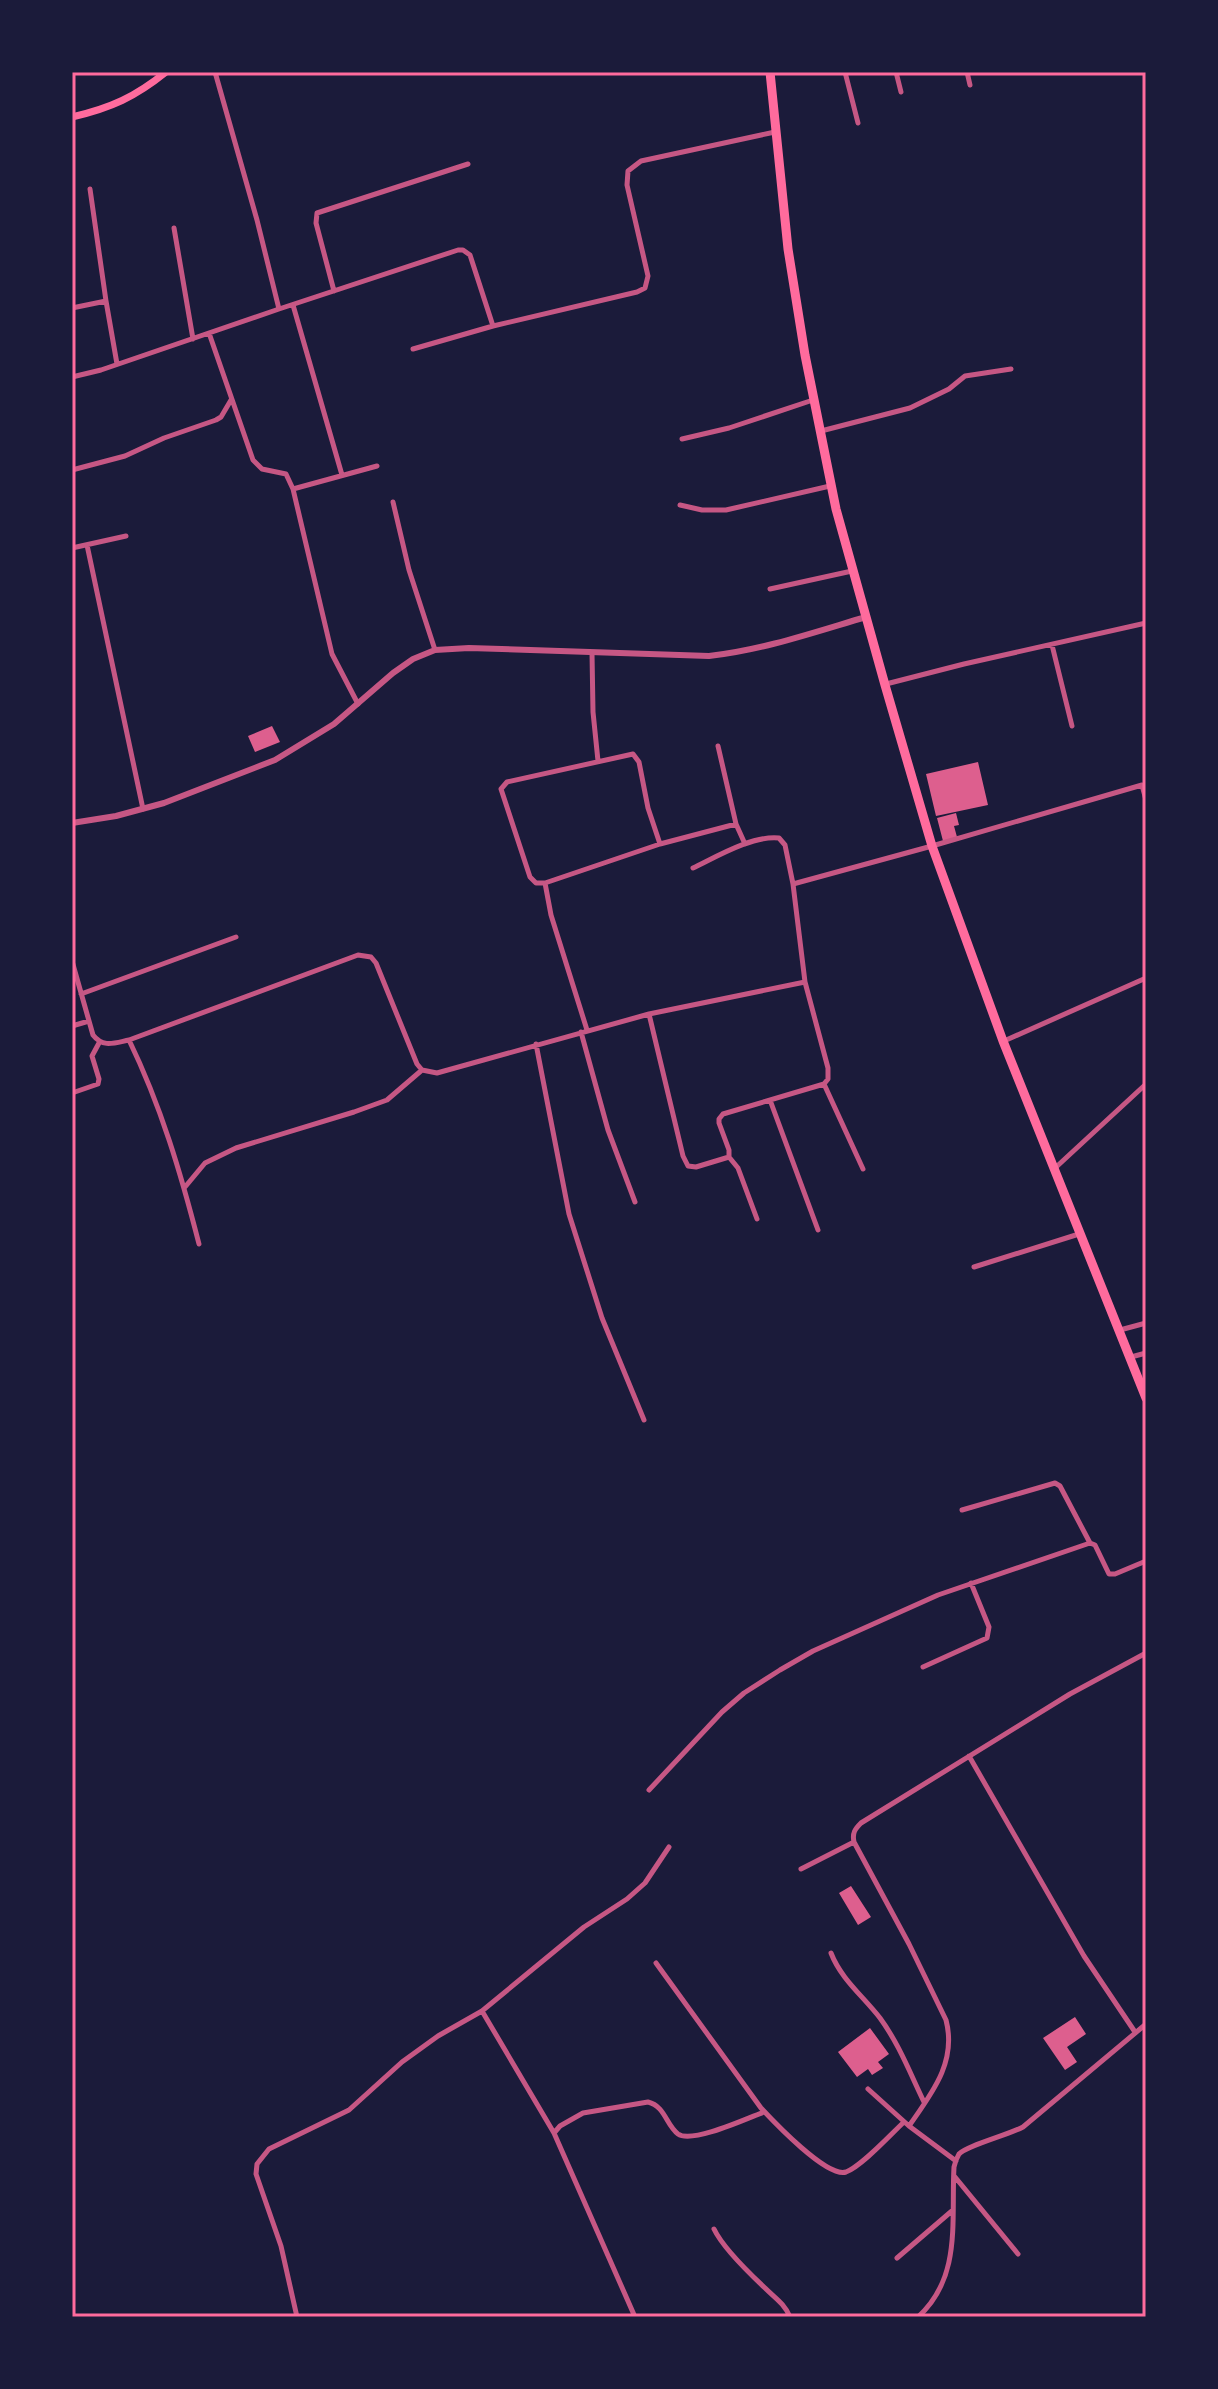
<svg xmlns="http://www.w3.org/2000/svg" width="1218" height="2389" viewBox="0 0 1218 2389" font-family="'Crimson Pro',serif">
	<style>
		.building { fill: #dd5f8e }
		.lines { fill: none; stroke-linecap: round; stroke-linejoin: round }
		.minor { stroke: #c65784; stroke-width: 5 }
		.tertiary { stroke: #c65784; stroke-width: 6 }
		.secondary { stroke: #ff6b9d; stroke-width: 7 }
		.trunk { stroke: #ff6b9d; stroke-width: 9 }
		.neatline { fill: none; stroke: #ff6b9d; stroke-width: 3 }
	</style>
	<rect width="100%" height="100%" fill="#1b1b3a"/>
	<path class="building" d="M272,726l8,16 -25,10 -7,-16z
		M978,762l10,43 -52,11 -10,-42z
		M956,813l3,12 -5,1 3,11 -14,4 -6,-23z
		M851,1886l20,31 -13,8 -19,-32z
		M1075,2017l11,17 -19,13 10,15 -12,8 -22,-32z
		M870,2028l19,26 -11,8 5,6 -11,7 -4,-6 -11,8 -19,-25z"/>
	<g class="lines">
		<path class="minor" d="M845,72l13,51
			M896,72l5,20
			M967,72l3,13
			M174,228l19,111
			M334,291l-18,-68 1,-10 151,-49
			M106,301l11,63
			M293,305l49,170
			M72,308l34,-7 -16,-112
			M279,309l179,-59h5l7,5 23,71
			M209,333l44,127 9,9 24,5 7,15
			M413,349l80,-23 144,-34 8,-4 3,-12 -21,-91 1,-14 13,-10 134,-29
			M72,377l29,-7 178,-61 -22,-89 -42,-148
			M821,431l89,-23 39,-19 16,-13 46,-7
			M682,439l47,-11 84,-28
			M72,470l53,-14 39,-18 52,-18 5,-3 10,-17
			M393,502l16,68 26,80
			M680,505l22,5h24l104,-24
			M87,545l56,264
			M72,548l54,-12
			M770,589l82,-18
			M1052,645l20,81
			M592,653l1,59 5,49
			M886,684l78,-20 182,-41
			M358,704l-26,-50 -39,-165 84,-23
			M718,746l18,78
			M660,844l-12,-36 -9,-46 -6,-8 -126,28 -6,7 29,88 6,6h9l115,-39 76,-20 9,20
			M693,868c23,-11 60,-33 86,-30l6,7 8,39
			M545,883l6,32 36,115
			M72,961l21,74c10,13 21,8 36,5l229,-85 13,2 5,6 41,101 5,6 15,3 212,-59 156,-32 -12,-98 139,-38 210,-61 4,15
			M81,994l155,-57
			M649,1014l34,142 5,10 8,1 33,-10v-7l-10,-27v-4l4,-5 101,-30 4,-5v-11l-23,-86
			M72,1026l17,-5
			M581,1032l27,98 27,72
			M129,1040c32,66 52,134 70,204
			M1004,1041l142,-63
			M536,1044l33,170 33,104 42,102
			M824,1084l39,85
			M72,1093l26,-9 1,-5 -7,-23 7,-13
			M770,1100l48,130
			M729,1157l9,11 19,51
			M1054,1169l92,-85
			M185,1187l20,-24 31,-15 118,-36 33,-12 35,-30
			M974,1267l105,-33
			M1120,1330l26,-7
			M1131,1357l15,-4
			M962,1510l93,-27 5,3 30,57
			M923,1667l64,-29 2,-11 -18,-44
			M969,1756l115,200 51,76
			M649,1790l73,-78 22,-19 36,-23 33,-19 125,-56 152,-52 5,2 14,29h6l31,-13
			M801,1869l53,-27
			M831,1953c10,26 32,43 49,65 19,26 30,55 44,84
			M656,1963l105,145c13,14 66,70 85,64 16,-6 45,-38 58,-50
			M482,2011l72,122 81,184
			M868,2089l41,37 47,35
			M909,2126c23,-33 48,-64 37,-106l-37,-76 -55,-102c-2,-9 1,-13 7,-19l209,-129 76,-41
			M554,2133l6,-7 23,-13 65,-11c17,4 18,23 30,32 14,10 70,-16 86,-22
			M955,2177l63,77
			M714,2229c9,19 35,44 51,59 10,10 19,15 25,29
			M897,2258l56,-48
			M297,2317l-16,-71 -25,-72 1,-10 12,-15 80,-39 53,-48 36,-26 44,-25 102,-84 43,-28 18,-16 24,-36
			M918,2317c44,-40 33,-96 36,-150 1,-5 2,-8 5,-13 7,-8 49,-19 64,-27l123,-103"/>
		<path class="tertiary" d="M72,823l44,-7 48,-13 111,-43 59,-36 59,-51 20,-14 22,-9 34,-2 240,8c54,-6 106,-24 157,-39"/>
		<path class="secondary" d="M72,117c39,-9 63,-20 94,-45"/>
		<path class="trunk" d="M770,72l18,177 17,106 31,154 49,176 47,161 71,195 143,357"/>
	</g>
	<rect width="1218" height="2389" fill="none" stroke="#1b1b3a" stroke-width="148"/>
	<rect x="74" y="74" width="1070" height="2241" class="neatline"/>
</svg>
